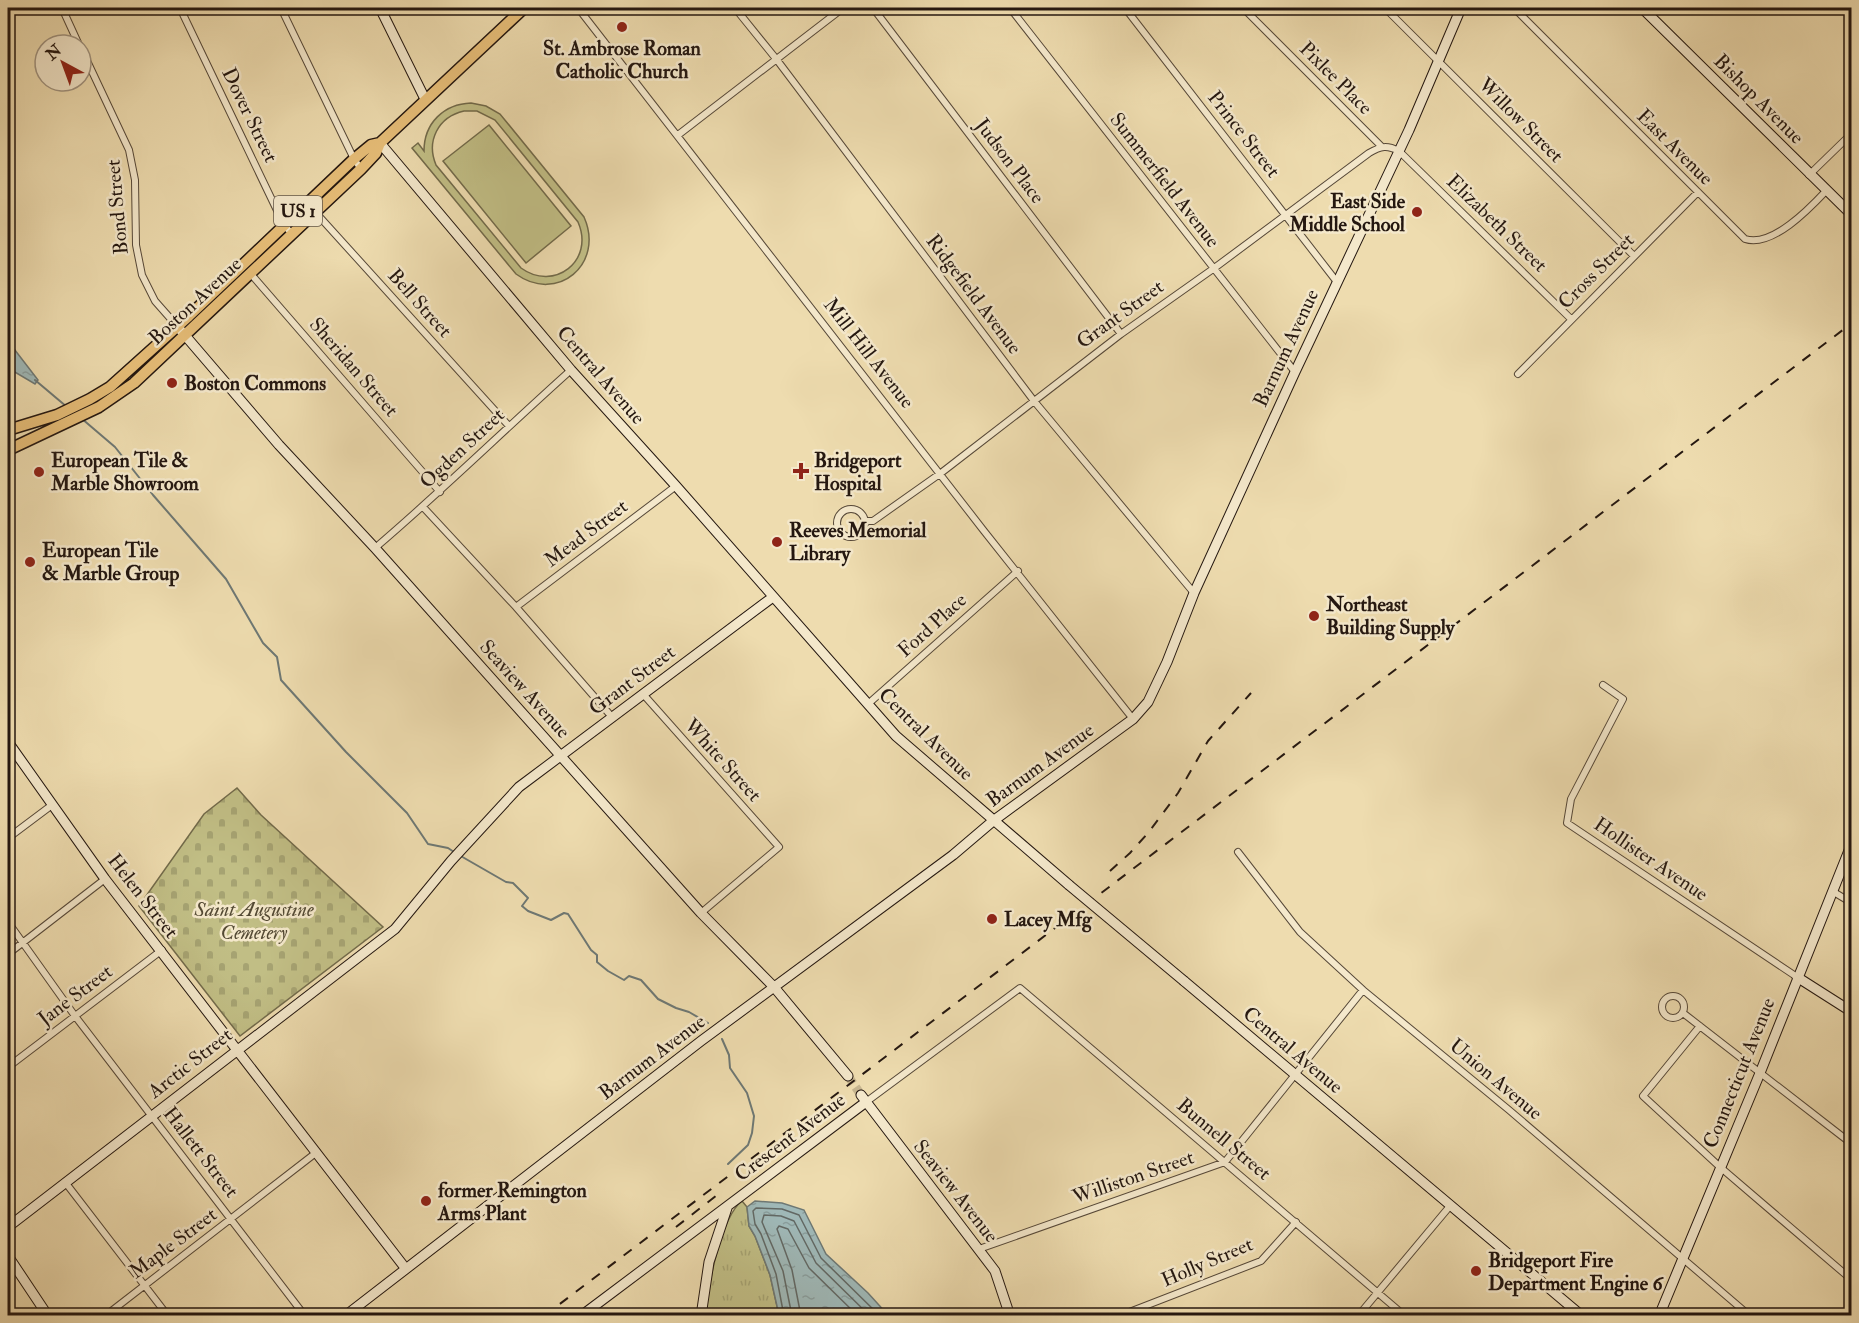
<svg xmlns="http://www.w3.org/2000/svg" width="1859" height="1323" viewBox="0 0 1859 1323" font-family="'IM FELL Double Pica',serif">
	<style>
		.cemetery { fill: url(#cemetery-stones); stroke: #726a4a; stroke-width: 1.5 }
		.park { fill: url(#park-tufts); stroke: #726a4a; stroke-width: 1.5 }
		.pitch { fill: #c1be85; stroke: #726a4a; stroke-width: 1.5; fill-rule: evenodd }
		.water { fill: url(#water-ripples); stroke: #6e7874; stroke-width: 1.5 }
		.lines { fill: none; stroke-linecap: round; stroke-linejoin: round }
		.shore { stroke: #626864; stroke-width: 1.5 }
		.stream { stroke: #6e7874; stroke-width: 2 }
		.secondary-tunnel { stroke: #c6b58f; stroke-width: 9; stroke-dasharray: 9 4.5; stroke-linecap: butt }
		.street-casing { stroke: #564838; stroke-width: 8 }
		.secondary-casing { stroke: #241710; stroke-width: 11 }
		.primary-casing { stroke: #241710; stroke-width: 13 }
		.street { stroke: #f4e8cb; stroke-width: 6 }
		.secondary { stroke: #f4e8cb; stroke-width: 9 }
		.primary { stroke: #e7be78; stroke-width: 10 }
		.rail { stroke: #241710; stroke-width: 2; stroke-dasharray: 10 10; stroke-linecap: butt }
		.secondary-bridge-casing { stroke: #241710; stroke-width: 11; stroke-linecap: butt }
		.secondary-bridge { stroke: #f4e8cb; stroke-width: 9 }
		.poi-dot { fill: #8f2418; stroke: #f4e8cb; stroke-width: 2 }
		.labels { text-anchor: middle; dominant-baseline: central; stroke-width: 5; stroke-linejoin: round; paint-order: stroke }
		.shield { fill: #f4e8cb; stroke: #625648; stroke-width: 1.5 }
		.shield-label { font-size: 18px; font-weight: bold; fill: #241710 }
		.poi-label { font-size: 20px; font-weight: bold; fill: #241710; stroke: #f4e8cb; text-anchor: start }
		.street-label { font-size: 20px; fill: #241710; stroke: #f4e8cb }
		.park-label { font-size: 20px; font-style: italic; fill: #534933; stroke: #f4e8cb }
	</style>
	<defs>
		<pattern id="cemetery-stones" width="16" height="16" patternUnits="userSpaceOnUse" patternTransform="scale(1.5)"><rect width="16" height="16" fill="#c1be85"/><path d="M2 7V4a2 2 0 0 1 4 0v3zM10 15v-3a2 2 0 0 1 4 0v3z" fill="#a6a372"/></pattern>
		<pattern id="park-tufts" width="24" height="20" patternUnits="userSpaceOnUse" patternTransform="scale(1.5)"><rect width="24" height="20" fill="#c1be85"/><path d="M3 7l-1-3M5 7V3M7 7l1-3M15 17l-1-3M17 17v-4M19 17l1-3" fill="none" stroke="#a6a372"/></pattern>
		<pattern id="water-ripples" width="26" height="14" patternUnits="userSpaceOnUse" patternTransform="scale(1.5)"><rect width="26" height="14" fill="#9fb8b7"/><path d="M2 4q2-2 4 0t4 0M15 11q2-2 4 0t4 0" fill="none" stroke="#899d9c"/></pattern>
	</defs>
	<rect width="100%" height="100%" fill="#eedcaf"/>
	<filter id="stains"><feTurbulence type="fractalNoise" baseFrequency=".00333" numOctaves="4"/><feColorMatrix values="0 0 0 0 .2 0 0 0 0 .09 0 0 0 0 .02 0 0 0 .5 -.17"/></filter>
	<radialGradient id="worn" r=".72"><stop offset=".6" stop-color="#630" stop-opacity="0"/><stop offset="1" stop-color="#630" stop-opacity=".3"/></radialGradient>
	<path class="cemetery" d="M237,788l24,27 122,112 -143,109 -101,-130 65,-92z"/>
	<path class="park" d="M742,1201l5,6 2,19 6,10 15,39 9,40 -73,1c1,-28 15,-99 36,-115z"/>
	<path class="pitch" d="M471,103l15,3 14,8 84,103c21,47 -27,87 -68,57l-104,-126 6,-5 6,8c0,-28 20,-47 47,-48zM464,111h13l18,9 83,102c17,39 -24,70 -57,46l-85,-103c-10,-24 2,-48 28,-54z
		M489,125l82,101 -45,37 -83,-102z"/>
	<path class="water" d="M8,341l30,39 -3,4 -27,-16z
		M755,1201l27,2 22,7 22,44 42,39 20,22h-109l-9,-40 -15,-39 -6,-10 -2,-19z"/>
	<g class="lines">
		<path class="shore" d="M784,1316l-8,-42 -15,-40 -6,-10 -2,-13 3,-3 26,1 17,6 22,43 59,58
			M792,1316l-9,-45 -21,-49 2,-7 17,1 13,5 22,42 54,53
			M801,1316l-9,-46 -15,-41 2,-3 9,3 21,39 49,48"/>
		<path class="stream" d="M35,380l32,27
			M81,418l34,29 38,48 73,84 37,64 14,14 4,23 65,72 61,61 21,31 20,4 6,4
			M459,855l47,27 7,1 15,15 -6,8 6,5 23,9 13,-7 4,1 23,36 6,5v7l11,9 16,9 5,-4 12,4 17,19 18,9 13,4 19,11
			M722,1039l7,16 1,13 17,25 7,23 -2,17 -4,12 -20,19"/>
		<path class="secondary-tunnel" d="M848,1076l13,19"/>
		<g class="street-casing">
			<path id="street" d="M62,8l17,37
				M180,8l104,217 8,9
				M281,8l73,151 7,10
				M578,8l406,523 149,188
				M735,8l42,52 257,341 160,192
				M873,8l248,326
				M1010,8l285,364
				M1125,8l212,274
				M1243,8l138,138
				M1385,8l249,248
				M1514,8l231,231c27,9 65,-31 81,-48
				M81,48l48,102 6,30 1,65 6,30 13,26 22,25
				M678,135l165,-127
				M1809,175l37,-36 6,1
				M307,203l202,223
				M250,273l190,219
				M1518,374l180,-182
				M423,507l93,100 96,110
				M837 523a14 14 0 1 1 28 0a14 14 0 1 1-28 0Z
				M865,521h8l68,-48 180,-139 92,-65 156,-116c12,-7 18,-8 30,-2l172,168
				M375,548c67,-57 130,-119 196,-178
				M516,607l160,-121
				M1603,685l20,14 -52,100 -4,24 230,154
				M643,694l136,153 -78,66
				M868,704l150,-133
				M8,838l44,-33
				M1238,852l62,80 63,58 146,120 241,206
				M1832,891l20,12
				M8,922l67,94 230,300
				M8,954l97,-75
				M1662 1007a11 11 0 1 1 22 0a11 11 0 1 1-22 0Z
				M1683,1013l169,131
				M1700,1026l-57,70 77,71 132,113
				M8,1067l154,-117
				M866,1102l154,-114 385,328
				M65,1182l103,134
				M979,1249l246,-87 138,-172
				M105,1316l212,-164
				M1119,1316l142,-55 35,-39
				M1358,1316l92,-110"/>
		</g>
		<g class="secondary-casing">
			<path id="secondary" d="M380,8l45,91
				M1642,8l210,207
				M380,143l191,227 105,116 220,250 173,149
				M177,326l102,119 96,103 326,365 73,74 74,89
				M8,742l97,137 301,390
				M1797,977l55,35
				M1184,981l398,335
				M861,1095l134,176 15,45
				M8,1227l387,-298 56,-68 68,-74 254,-190
				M8,1256l40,60
				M345,1316l356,-275 252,-186 40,-34 140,-102 15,-17 19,-40 27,-69 101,-221 114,-242 52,-122
				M581,1316l285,-214
				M701,1316l8,-54 18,-54
				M1659,1316l101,-243 92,-230"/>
		</g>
		<g class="primary-casing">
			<path id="primary" d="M8,430l49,-15 33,-16 20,-12 79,-71 165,-157 17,-14 9,-2
				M8,450l91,-43 35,-24 227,-214 15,-16 4,-10 144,-135"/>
		</g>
		<use href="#street" class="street"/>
		<use href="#secondary" class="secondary"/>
		<use href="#primary" class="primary"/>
		<path class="rail" d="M1110,871l20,-18 18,-20 30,-40 30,-52 43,-48
			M676,1227l45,-35
			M544,1316l1308,-993"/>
		<g class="secondary-bridge-casing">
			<path id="secondary-bridge" d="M1069,885l115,96"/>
		</g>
		<use href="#secondary-bridge" class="secondary-bridge"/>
	</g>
	<g class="poi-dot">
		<circle cx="622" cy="27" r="6"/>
		<circle cx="1417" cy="212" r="6"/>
		<circle cx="172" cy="383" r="6"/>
		<path d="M798 462h6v6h6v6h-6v6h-6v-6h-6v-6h6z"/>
		<circle cx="39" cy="472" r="6"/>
		<circle cx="777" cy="542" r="6"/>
		<circle cx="30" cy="562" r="6"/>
		<circle cx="1314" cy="616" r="6"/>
		<circle cx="992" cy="919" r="6"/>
		<circle cx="426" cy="1201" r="6"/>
		<circle cx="1476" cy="1271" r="6"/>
	</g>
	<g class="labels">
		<rect class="shield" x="274" y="196" width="48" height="30" rx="4.5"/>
		<g class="shield-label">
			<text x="298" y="211">US 1</text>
		</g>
		<g class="poi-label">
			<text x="622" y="48" text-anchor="middle">St. Ambrose Roman<tspan x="622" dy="23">Catholic Church</tspan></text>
			<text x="1405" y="201" text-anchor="end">East Side<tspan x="1405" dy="23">Middle School</tspan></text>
			<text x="184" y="383">Boston Commons</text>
			<text x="51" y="460">European Tile &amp;<tspan x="51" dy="23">Marble Showroom</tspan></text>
			<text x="814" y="460">Bridgeport<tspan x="814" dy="23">Hospital</tspan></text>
			<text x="789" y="530">Reeves Memorial<tspan x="789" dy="23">Library</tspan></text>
			<text x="42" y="550">European Tile<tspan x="42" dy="23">&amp; Marble Group</tspan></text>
			<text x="1326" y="604">Northeast<tspan x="1326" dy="23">Building Supply</tspan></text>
			<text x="1004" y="919">Lacey Mfg</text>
			<text x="438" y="1190">former Remington<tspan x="438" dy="23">Arms Plant</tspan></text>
			<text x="1488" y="1260">Bridgeport Fire<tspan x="1488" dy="23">Department Engine 6</tspan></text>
		</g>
		<g class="street-label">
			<text transform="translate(1336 78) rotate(45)">Pixlee Place</text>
			<text transform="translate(1759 99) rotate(45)">Bishop Avenue</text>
			<text transform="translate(250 115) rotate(64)">Dover Street</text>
			<text transform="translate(1521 120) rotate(45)">Willow Street</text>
			<text transform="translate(1244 134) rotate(52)">Prince Street</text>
			<text transform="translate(1675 147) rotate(45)">East Avenue</text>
			<text transform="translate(1010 161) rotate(53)">Judson Place</text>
			<text transform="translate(1165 180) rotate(52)">Summerfield Avenue</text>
			<text transform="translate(117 207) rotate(-95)">Bond Street</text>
			<text transform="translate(1497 223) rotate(44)">Elizabeth Street</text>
			<text transform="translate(1596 271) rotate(-45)">Cross Street</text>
			<text transform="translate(974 294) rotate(53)">Ridgefield Avenue</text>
			<text transform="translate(195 301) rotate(-43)">Boston Avenue</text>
			<text transform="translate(420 303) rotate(48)">Bell Street</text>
			<text transform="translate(1120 314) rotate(-36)">Grant Street</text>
			<text transform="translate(1286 348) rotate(-65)">Barnum Avenue</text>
			<text transform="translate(869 353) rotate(52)">Mill Hill Avenue</text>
			<text transform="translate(354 367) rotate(49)">Sheridan Street</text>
			<text transform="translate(601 375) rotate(49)">Central Avenue</text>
			<text transform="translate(462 448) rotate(-43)">Ogden Street</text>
			<text transform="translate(586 533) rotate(-37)">Mead Street</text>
			<text transform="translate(932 625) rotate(-42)">Ford Place</text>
			<text transform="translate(632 680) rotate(-37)">Grant Street</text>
			<text transform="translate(525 689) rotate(48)">Seaview Avenue</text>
			<text transform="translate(926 734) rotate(44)">Central Avenue</text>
			<text transform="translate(723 760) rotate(48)">White Street</text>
			<text transform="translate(1040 765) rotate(-36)">Barnum Avenue</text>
			<text transform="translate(1651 859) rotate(34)">Hollister Avenue</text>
			<text transform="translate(143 896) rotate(52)">Helen Street</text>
			<text transform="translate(75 995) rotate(-37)">Jane Street</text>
			<text transform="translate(1293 1050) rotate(40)">Central Avenue</text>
			<text transform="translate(652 1057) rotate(-37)">Barnum Avenue</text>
			<text transform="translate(190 1063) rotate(-38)">Arctic Street</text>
			<text transform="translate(1739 1073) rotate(-68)">Connecticut Avenue</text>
			<text transform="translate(1496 1079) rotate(40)">Union Avenue</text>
			<text transform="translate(790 1137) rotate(-37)">Crescent Avenue</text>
			<text transform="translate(1224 1139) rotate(40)">Bunnell Street</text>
			<text transform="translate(201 1152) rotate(52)">Hallett Street</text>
			<text transform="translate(1133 1177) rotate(-19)">Williston Street</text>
			<text transform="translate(956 1191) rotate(52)">Seaview Avenue</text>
			<text transform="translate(173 1243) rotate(-37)">Maple Street</text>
			<text transform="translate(1207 1262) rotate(-23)">Holly Street</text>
		</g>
		<g class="park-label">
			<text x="254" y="909">Saint Augustine<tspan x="254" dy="23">Cemetery</tspan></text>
		</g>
	</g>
	<rect width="1859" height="1323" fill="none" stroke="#eedcaf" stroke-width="30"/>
	<rect x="9" y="9" width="1841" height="1305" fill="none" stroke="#241710" stroke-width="3"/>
	<rect x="15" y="15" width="1829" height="1293" fill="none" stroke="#241710" stroke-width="1.5"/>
	<g transform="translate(63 63) rotate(319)"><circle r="28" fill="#f4e8cb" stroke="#a19480" stroke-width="1.5"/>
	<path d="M0-4.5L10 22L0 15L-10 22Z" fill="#8f2418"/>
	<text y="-9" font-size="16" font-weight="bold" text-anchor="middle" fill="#241710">N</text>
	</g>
	<rect width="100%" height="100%" filter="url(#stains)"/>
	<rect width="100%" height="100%" fill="url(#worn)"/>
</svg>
